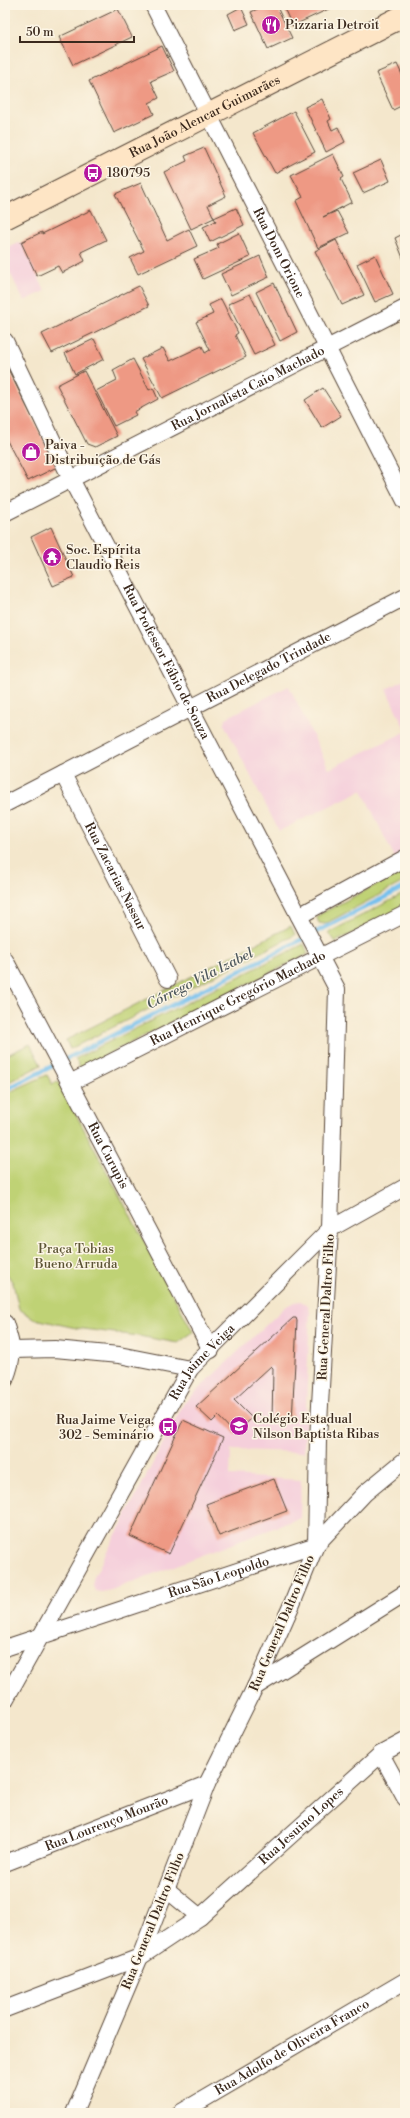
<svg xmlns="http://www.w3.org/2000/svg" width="410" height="2118" viewBox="0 0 410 2118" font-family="'Libre Bodoni',serif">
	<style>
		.built { fill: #f5cfdb }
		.green { fill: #bfd275; stroke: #7d7e4a }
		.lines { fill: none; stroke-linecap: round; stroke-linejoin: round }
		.stream { stroke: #75c0ee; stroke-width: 4.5 }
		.building { fill: #ee9984 }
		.street-casing { stroke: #574638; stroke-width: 18 }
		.secondary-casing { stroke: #574638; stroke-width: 24 }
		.street { stroke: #fff; stroke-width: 16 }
		.secondary { stroke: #fee5c5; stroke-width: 22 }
		.labels { text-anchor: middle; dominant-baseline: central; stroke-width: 3; stroke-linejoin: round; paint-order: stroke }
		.poi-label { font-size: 13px; fill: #3b2a1e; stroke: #fcf5e5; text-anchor: start }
		.street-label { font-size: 13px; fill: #3b2a1e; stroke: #fcf5e5 }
		.park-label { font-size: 13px; fill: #5c5434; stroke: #fcf5e5 }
		.water-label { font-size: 14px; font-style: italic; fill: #4c575c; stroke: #fcf5e5 }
	</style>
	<rect width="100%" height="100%" fill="#fcf5e5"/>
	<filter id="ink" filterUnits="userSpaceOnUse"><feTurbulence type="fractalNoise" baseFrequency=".025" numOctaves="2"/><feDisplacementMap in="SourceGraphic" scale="8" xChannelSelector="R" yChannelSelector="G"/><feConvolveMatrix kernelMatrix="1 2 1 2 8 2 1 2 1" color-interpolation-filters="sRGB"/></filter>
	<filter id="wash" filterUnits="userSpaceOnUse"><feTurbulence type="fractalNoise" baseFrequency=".012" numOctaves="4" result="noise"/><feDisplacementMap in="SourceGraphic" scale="16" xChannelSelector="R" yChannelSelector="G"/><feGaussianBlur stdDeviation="0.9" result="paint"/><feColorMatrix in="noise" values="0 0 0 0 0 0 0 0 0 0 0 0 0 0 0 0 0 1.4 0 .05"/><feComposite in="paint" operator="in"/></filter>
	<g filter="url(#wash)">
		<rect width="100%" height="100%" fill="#f4e7cc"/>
		<path class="built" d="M21,242l24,49 -21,10 -19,-38v-14z
			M405,680v49l-19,-40z
			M289,686l40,83 76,-37v122l-10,5 -33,-69 -83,41 -55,-107 2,-6z
			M301,1301l7,5 2,6 -6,140 -73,-2 -1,26 71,4 -1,38 -189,72 -10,2 -6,-1 -2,-5v-7l91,-176 101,-96 9,-5z"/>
		<path class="green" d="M405,870v11l-80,43 -6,-1 -2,-5 3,-4z
			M405,893v15l-70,34 -7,-9z
			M291,926l4,9 -225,114 -4,-9z
			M304,944l4,10 -228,114 -5,-9z
			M30,1044l11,21 -36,19v-28z
			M47,1075l5,9 6,-3 135,251 -15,11 -40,-7 -62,-8 -41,-9 -16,-10 -6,-26 -8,-12v-177z"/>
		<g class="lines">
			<path class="stream" d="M5,1090l400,-203"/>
		</g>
		<g id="blocks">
			<path class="building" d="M266,5h10l16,33 -24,11 -17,-37z
				M291,5h41l1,2 -41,19 -8,-18z
				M241,7l8,17 -14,6 -7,-16z
				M118,9l14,28 -59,28 -14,-28z
				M162,46l12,25 -23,10 8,17 -10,5 5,11 -40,19 -25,-52z
				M397,64l8,17v23l-12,6 -17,-37z
				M322,99l9,20 -3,2 4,9 6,-3 7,15 -19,10 -21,-45z
				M294,111l21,41 -40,21 -22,-40z
				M204,148l22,48 -18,9 6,13 -23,11 -27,-57 23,-11 -2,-5z
				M333,154l11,23 -3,2 11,23 -29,15 14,-6 12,22 -31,15 -22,-47 7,-4 -12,-22z
				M381,160l9,21 -27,12 -10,-20z
				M141,183l26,57 22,-11 8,17 -59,28 -8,-16 14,-7 -29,-57z
				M236,208l8,17 -34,17 -7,-15 13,-6 -2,-3z
				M91,210l15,30 -25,12 4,9 -23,12 -4,-7 -21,10 -16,-34 21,-10v2z
				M239,233l11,24 -47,22 -9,-20 25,-11 -2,-4z
				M405,233v30l-10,-25z
				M336,240l28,55 -22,10 -27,-54z
				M375,255l18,39 -18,8 -18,-38z
				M260,256l9,21 -38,18 -10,-21z
				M274,283l23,49 -17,9 -24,-49z
				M139,286l10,20 -97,47 -10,-19z
				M250,294l25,51 -21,10 -26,-51z
				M221,299l17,34 -3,2 11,22 -84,41 -21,-39 22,-11 7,13 32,-15 3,7 5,-3 -14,-28 17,-8 -4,-9z
				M94,339l10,20 -29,15 -10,-21z
				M133,359l16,31 4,-2 5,11 -24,13 2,3 -22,11 -18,-35 21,-11 -4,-10z
				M5,363l52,104 -29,14 -23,-44z
				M84,371l33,65 -22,11 -8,-3 -30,-59z
				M323,388l18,28 -19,12 -17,-28z
				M51,527l23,50 -21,9 -22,-49z
				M293,1318h3l1,3 -5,101h-20l1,-54 -2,-2 -37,34 18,18 -17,16 -17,-18 -6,6 -16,-15z
				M183,1420l40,18 -54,116 -39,-18z
				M274,1479l13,32 -68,25 -13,-32z"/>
		</g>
	</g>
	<g filter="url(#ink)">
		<use href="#blocks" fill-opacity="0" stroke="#574638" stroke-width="1"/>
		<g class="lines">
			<g class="street-casing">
				<g id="street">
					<path id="s1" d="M153,5l252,496"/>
					<path id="s2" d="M5,341l66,138 266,510 -7,240 -12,211 -2,105 -24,59 -37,83 -48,97 -67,173 -66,156"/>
					<path id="s3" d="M5,513l400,-205"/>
					<path id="s4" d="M63,774l105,205"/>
					<path id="s5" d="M5,804l400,-207"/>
					<path d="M299,916l106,-58"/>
					<path id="s6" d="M5,960l206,390"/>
					<path id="s7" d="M70,1083l335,-169"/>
					<path d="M5,1323c8,25 10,31 0,57"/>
					<path d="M13,1350l42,-1 64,6 71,14"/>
					<path id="s8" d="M5,1648l311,-103 49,-52 40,-33"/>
					<path d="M255,1687l150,-94"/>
					<path id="s9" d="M5,1700l185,-331 140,-140 75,-42"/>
					<path d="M381,1754l24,44"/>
					<path id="s10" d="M5,1863l202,-79"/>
					<path d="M166,1889l34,28"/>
					<path id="s11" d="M5,2009l135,-52 60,-40 181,-163 24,-13"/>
					<path id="s12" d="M180,2113l225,-132"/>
				</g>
			</g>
			<g class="secondary-casing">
				<g id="secondary">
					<path id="s13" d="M5,218l400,-203"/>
				</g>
			</g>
			<use href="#street" class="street"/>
			<use href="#secondary" class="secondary"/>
		</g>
	</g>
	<defs>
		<g id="restaurant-disc" transform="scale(1)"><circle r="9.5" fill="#b5179e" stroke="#fcf5e5"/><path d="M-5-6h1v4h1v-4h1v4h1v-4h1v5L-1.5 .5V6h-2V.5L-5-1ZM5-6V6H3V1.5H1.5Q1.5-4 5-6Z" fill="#fff"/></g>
		<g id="bus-disc" transform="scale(1)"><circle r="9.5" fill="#b5179e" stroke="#fcf5e5"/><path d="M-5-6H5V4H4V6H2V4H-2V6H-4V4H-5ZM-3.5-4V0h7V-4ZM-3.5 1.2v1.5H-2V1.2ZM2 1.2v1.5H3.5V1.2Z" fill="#fff"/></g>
		<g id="shop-disc" transform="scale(1)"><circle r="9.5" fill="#b5179e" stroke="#fcf5e5"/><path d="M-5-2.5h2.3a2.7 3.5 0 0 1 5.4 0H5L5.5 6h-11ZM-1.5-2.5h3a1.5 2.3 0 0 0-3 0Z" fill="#fff"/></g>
		<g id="temple-disc" transform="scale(1)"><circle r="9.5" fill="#b5179e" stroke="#fcf5e5"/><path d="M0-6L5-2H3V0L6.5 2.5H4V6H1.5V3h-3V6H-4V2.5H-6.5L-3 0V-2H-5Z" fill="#fff"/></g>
		<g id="school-disc" transform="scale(1)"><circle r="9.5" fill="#b5179e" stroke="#fcf5e5"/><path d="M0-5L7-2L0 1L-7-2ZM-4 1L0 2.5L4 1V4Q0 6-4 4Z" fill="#fff"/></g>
	</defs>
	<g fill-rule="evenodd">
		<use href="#restaurant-disc" x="271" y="25"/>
		<use href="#bus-disc" x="93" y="173"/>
		<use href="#shop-disc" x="31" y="452"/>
		<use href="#temple-disc" x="52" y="557"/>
		<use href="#school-disc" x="239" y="1426"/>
		<use href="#bus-disc" x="168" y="1427"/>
	</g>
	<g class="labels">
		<g class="poi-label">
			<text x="285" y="25">Pizzaria Detroit</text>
			<text x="107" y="173">180795</text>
			<text x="45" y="445">Paiva -<tspan x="45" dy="15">Distribuição de Gás</tspan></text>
			<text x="66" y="550">Soc. Espírita<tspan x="66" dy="15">Claudio Reis</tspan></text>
			<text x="253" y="1419">Colégio Estadual<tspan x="253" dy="15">Nilson Baptista Ribas</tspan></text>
			<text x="154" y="1420" text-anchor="end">Rua Jaime Veiga,<tspan x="154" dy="15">302 - Seminário</tspan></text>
		</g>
		<g class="street-label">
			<text stroke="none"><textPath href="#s13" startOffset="224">Rua João Alencar Guimarães</textPath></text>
			<text stroke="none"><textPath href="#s1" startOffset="278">Rua Dom Orione</textPath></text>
			<text stroke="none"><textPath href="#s3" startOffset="273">Rua Jornalista Caio Machado</textPath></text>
			<text stroke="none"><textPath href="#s2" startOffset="359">Rua Professor Fábio de Souza</textPath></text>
			<text stroke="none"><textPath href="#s5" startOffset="297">Rua Delegado Trindade</textPath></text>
			<text stroke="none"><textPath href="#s4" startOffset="115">Rua Zacarias Nassur</textPath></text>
			<text stroke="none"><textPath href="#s7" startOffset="188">Rua Henrique Gregório Machado</textPath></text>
			<text stroke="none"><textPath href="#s6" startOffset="221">Rua Curupis</textPath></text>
			<text transform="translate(326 1307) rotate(-87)">Rua General Daltro Filho</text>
			<text stroke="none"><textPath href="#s9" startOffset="392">Rua Jaime Veiga</textPath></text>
			<text stroke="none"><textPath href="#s8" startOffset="225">Rua São Leopoldo</textPath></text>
			<text transform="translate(282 1623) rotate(-67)">Rua General Daltro Filho</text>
			<text stroke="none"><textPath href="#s10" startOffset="109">Rua Lourenço Mourão</textPath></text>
			<text stroke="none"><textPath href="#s11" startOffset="353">Rua Jesuino Lopes</textPath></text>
			<text transform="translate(153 1921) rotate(-68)">Rua General Daltro Filho</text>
			<text stroke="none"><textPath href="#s12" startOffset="130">Rua Adolfo de Oliveira Franco</textPath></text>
		</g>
		<g class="park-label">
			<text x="76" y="1249">Praça Tobias<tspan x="76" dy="15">Bueno Arruda</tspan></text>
		</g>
		<g class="water-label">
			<text transform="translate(200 979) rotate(-27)">Córrego Vila Izabel</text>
		</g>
	</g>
	<rect width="410" height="2118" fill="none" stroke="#fcf5e5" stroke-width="20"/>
	<path d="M20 36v6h114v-6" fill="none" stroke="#3b2a1e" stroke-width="2"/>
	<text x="26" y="36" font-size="12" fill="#3b2a1e" stroke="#fcf5e5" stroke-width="3" paint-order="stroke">50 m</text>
</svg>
